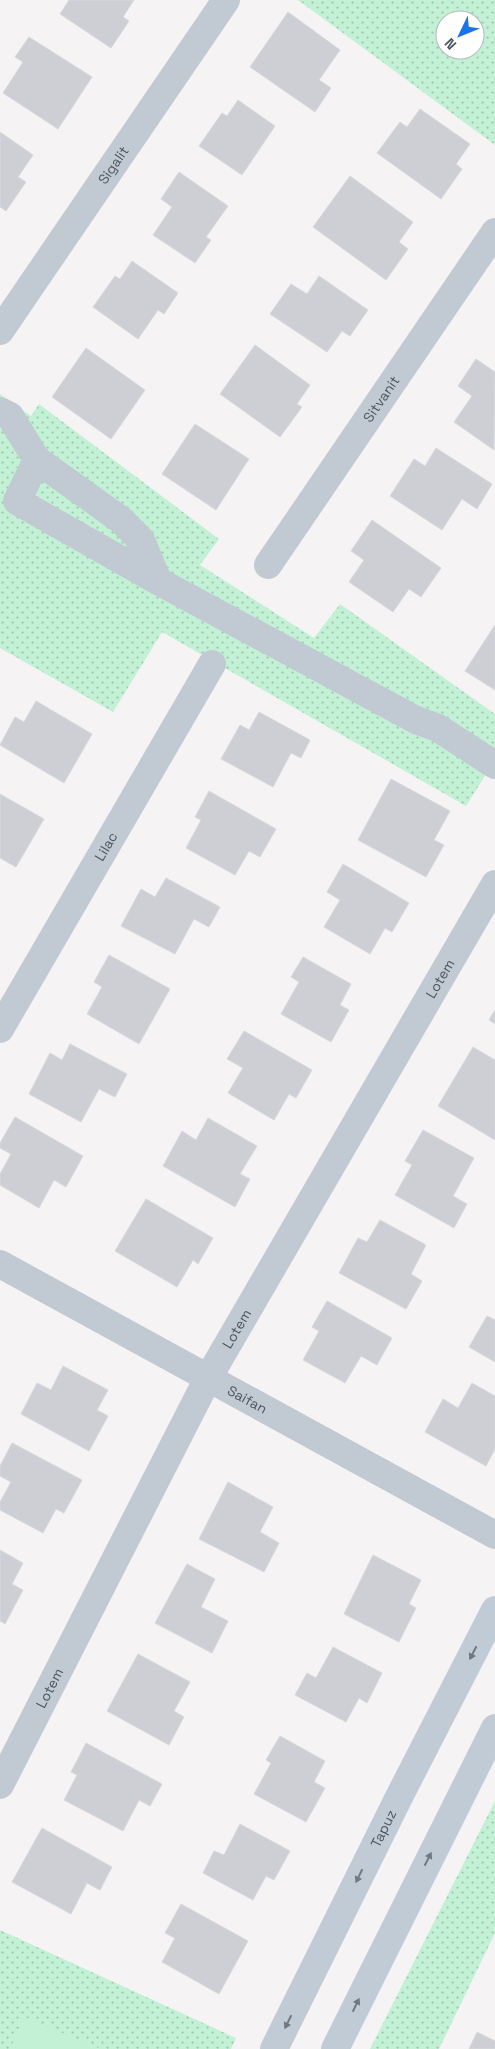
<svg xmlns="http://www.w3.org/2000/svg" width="495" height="2049" viewBox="0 0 495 2049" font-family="'Space Grotesk',sans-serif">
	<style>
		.grass { fill: url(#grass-dots); fill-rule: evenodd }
		.pitch { fill: #c3f1d5 }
		.building { fill: #cdcfd5; stroke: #d7d9de }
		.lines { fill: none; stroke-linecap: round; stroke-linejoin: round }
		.street { stroke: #c1cad2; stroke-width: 28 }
		.secondary { stroke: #c1cbd6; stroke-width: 28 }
		.oneway { fill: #6e7984 }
		.labels { text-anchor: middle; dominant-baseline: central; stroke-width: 4; stroke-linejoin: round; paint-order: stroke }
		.street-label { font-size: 14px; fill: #4a5661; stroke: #fff }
	</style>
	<defs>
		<pattern id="grass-dots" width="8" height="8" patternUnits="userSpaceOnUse" patternTransform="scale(1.25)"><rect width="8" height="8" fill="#c3f1d5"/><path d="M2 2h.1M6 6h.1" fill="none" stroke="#a0c6b0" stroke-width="1.8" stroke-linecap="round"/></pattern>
	</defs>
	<rect width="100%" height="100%" fill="#f5f3f3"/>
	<path class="grass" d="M298,0h197v145zM445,20h30v30h-30z
		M0,394l31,22 8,-12 180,135 -19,26 114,73 26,-34 155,110v46l-29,46 -304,-174 -49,80 -113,-64z
		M495,1801v132l-56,116h-69z
		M0,1930l236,108 -5,11h-231z"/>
	<path class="pitch" d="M24,2017l77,32h-91z"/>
	<path class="building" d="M69,0h65l-11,17 6,4 -18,27 -51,-34z
		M288,12l52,38 -21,30 12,8 -16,24 -65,-45z
		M29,37l63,40 -34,52 -55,-36 20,-31 -8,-5z
		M238,100l37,26 -33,49 -43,-29 23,-33 5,3z
		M420,109l50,35 -14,20 6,5 -21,30 -64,-46 23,-31 7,5z
		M0,132l33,23 -15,22 8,5 -20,29 -6,-4z
		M179,172l49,34 -22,31 5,3 -16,23 -42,-28 19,-28 -11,-8z
		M350,176l63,46 -14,20 9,7 -22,31 -73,-53z
		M132,261l46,32 -14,21 -6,-4 -20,29 -45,-32 22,-31 5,3z
		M319,276l49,34 -18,26 -8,-5 -15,21 -57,-38 21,-30 16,10z
		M255,345l55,40 -13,19 5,3 -22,30 -60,-43z
		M86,348l59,42 -34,49 -59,-42z
		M476,359l19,13 -1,78 -40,-28 18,-26 -14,-10z
		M195,424l54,35 -33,51 -54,-36z
		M436,448l56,36 -15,25 -15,-10 -20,31 -52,-34 24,-37 11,7z
		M372,520l69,48 -20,29 -12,-8 -16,23 -44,-30 15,-22 -13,-9z
		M495,625v65l-30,-19z
		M36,701l56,33 -28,49 -64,-38 15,-28 9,5z
		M259,712l51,28 -9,18 -10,-5 -18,34 -52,-28 19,-34 9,5z
		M391,779l59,32 -16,29 10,5 -18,32 -68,-37z
		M209,791l67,38 -16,28 -11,-6 -14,24 -49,-27 15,-28 -6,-3z
		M0,794l44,25 -28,48 -16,-9z
		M343,864l66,39 -17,29 -7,-4 -15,26 -46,-27 16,-27 -13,-8z
		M166,878l54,29 -11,20 -15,-8 -19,35 -54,-28 20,-37 14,8z
		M109,955l61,34 -31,55 -52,-30 15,-27 -8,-5z
		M303,957l48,27 -11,21 9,5 -18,32 -50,-28 18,-32 -8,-5z
		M495,1010v14l-6,-4z
		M244,1031l68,39 -16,28 -7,-4 -15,26 -46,-27 15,-25 -16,-9z
		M70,1044l57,30 -12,23 -16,-8 -18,33 -52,-28 21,-41 12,7z
		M473,1047l22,13v80l-57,-34z
		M15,1117l68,39 -17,31 -12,-7 -15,28 -39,-23v-11l11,-20 -11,-6v-5z
		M208,1118l49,28 -17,28 10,5 -15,28 -72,-41 19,-35 14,9z
		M423,1130l51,28 -21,38 14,8 -13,24 -59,-33 17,-30 -7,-4z
		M146,1199l67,39 -15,26 -5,-4 -16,27 -62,-36z
		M380,1220l46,25 -15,29 11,7 -16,28 -67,-36 19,-35 9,4z
		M327,1301l65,37 -15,27 -16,-9 -16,27 -42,-23 16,-29 -7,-4z
		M487,1316l8,4v42l-26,-15z
		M63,1366l45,24 -11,20 11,6 -19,35 -68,-37 16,-31 14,7z
		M472,1383l23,13v53l-9,17 -61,-34 18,-33 15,9z
		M12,1443l70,37 -18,33 -8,-4 -13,24 -43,-23v-8l11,-20 -11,-6v-10z
		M228,1482l45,25 -13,25 19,11 -15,29 -65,-33z
		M0,1550l23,13 -11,21 11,6 -18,34 -5,-3z
		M373,1555l48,25 -12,24 7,4 -17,34 -55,-28z
		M187,1564l28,15 -14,28 27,14 -16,32 -57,-30z
		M333,1647l49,26 -15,30 -8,-5 -13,24 -51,-27 12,-22 9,5z
		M138,1654l52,28 -16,29 10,6 -15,28 -62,-34z
		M280,1736l45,25 -11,21 11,6 -19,34 -52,-28 17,-31 -5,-3z
		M86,1743l76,41 -12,22 -11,-6 -16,31 -59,-31 13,-25 -6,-3z
		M240,1824l50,27 -16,29 -8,-4 -13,24 -50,-27 11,-22 10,4z
		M42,1828l70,39 -12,23 -13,-7 -16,31 -59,-32z
		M181,1904l67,37 -29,53 -57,-32 13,-24 -10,-5z
		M477,2032l18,9v8h-26z"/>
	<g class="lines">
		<g class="street">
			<path id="s1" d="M0,331l226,-331"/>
			<path d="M0,411l10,5 27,44 84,60 20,20 17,41 258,139 22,8 57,37"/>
			<path d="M37,460l-20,41 141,80"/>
			<path id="s2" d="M268,565l227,-333"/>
			<path id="s3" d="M0,1029l212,-365"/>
			<path id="s4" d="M0,1264l495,271"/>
			<path id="s5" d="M0,1785l207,-405 288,-496"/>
		</g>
		<g class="secondary">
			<path id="s6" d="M274,2049l126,-254 95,-185"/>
			<path d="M335,2049l160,-321"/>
		</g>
	</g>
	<defs><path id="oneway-solid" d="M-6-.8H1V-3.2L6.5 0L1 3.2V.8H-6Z" transform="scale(1.25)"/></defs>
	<g class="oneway">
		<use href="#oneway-solid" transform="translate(473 1653) rotate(117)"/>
		<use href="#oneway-solid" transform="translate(428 1859) rotate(-63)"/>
		<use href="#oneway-solid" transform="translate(359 1876) rotate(116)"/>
		<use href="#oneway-solid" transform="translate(356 2005) rotate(-64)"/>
		<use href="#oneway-solid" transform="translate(288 2022) rotate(116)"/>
	</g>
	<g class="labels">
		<g class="street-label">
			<text stroke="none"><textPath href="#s1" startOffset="201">Sigalit</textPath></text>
			<text stroke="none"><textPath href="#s2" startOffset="201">Sitvanit</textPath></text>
			<text stroke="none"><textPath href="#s3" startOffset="211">Lilac</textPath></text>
			<text stroke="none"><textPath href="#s5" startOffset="919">Lotem</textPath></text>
			<text stroke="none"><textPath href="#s5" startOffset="514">Lotem</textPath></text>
			<text stroke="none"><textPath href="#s4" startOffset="282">Saifan</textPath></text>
			<text stroke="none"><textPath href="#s5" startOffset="109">Lotem</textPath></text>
			<text stroke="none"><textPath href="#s6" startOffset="246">Tapuz</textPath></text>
		</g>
	</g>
	<g transform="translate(460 35) rotate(227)"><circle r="24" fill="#ffffff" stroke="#b7bbc0"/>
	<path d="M0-4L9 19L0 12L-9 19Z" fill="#1a73e8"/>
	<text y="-8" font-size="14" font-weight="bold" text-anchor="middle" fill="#4a5661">N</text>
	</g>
</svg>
